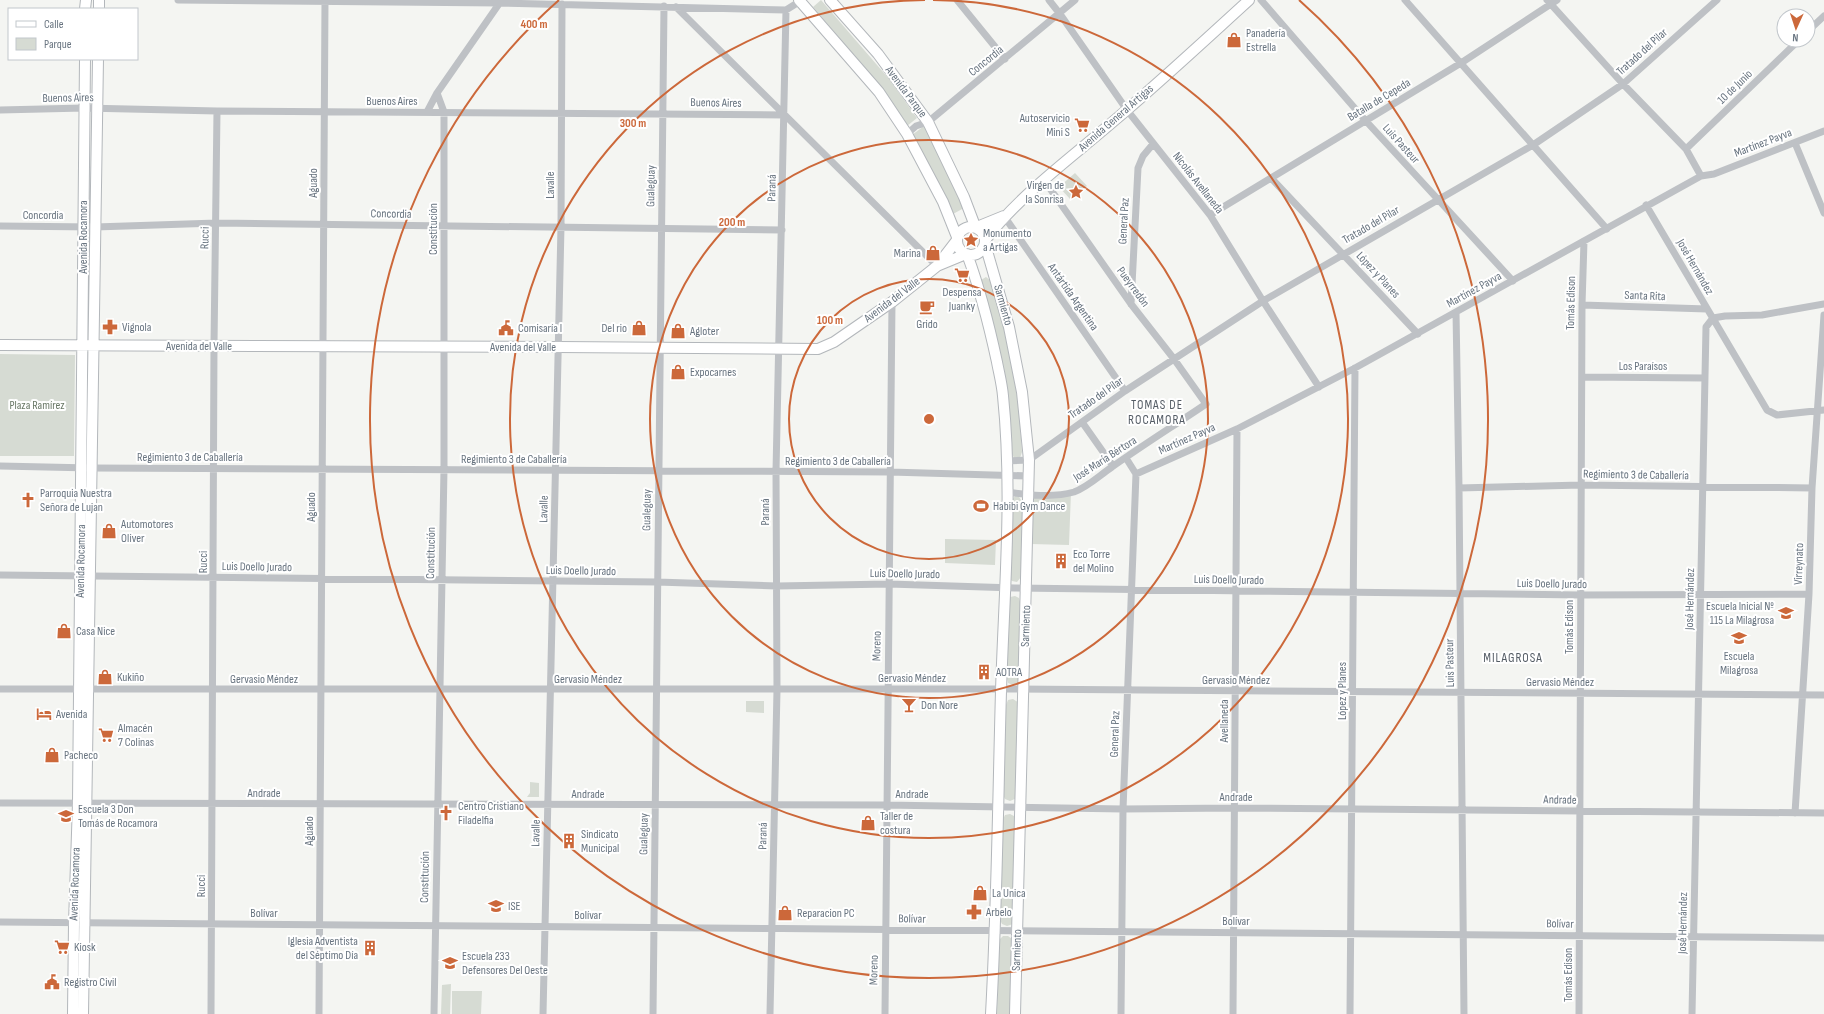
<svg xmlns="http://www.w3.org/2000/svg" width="1824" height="1014" viewBox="0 0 1824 1014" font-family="'Sofia Sans Condensed',sans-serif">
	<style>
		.green { fill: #d6dbd3 }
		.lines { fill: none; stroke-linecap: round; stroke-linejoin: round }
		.secondary-casing { stroke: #b3b7bb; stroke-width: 12 }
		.street { stroke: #bec1c5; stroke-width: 7 }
		.secondary { stroke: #fff; stroke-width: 10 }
		.ring { fill: none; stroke: #cc683a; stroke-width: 2 }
		.labels { text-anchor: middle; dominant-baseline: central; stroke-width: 4; stroke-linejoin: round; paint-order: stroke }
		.poi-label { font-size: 12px; fill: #67737f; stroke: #fff; text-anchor: start }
		.street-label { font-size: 12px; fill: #67737f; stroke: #fff }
		.park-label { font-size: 12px; fill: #687765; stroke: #fff }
		.neighbourhood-label { font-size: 13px; letter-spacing: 1px; fill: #545c65; stroke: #fff }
		.centre { fill: #cc683a; stroke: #fff; stroke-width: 2 }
		.ring-label { font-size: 12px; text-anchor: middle; font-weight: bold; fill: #cc683a; stroke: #fff; stroke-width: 4; stroke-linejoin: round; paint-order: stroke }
	</style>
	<rect width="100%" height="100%" fill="#f4f5f2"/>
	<path class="green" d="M821,0l69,80 27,38 -10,8 -27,-40 -67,-79z
		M924,126l40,82 -11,6 -41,-79z
		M1075,173l12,13 -17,13 -11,-12z
		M986,277l5,4 14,48 13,64 4,59 -2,6h-6l-2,-4 -31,-174z
		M0,354l75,1 -1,101h-74z
		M1071,492l-2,53 -38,-1v-44l5,-5z
		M1015,496l4,1 4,6 -2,74 -4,5 -5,-1 -2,-2 2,-79z
		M945,539l51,1 -1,25 -50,-2z
		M1015,596l4,2 1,4 -1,77 -2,4 -4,2 -5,-2 -1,-5 1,-77 2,-4z
		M1013,699l6,4 -2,95 -7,3 -5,-2 -2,-4 3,-90 2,-5z
		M746,701h18v12l-18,-1z
		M530,782l9,1v14h-12l3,-4z
		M1010,814l6,3 -3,107 -6,2 -5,-2 -2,-4 3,-101 2,-4z
		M1003,936h5l4,3 -1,75h-14l2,-74z
		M451,984l-1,30h-9l1,-29z
		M452,991h30l-1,23h-29z"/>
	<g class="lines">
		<g class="secondary-casing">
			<path id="secondary" d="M799,0l80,92 28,42 36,68 14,35
				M830,0l48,54 50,68 36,75 11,29
				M85,9l1,-9
				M99,9v-9
				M957 241a14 14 0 1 1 28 0a14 14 0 1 1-28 0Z
				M977,227l27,-11
				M986,239c36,-46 85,-81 129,-119 46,-39 90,-80 134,-120
				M985,244l24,83 13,65 7,68 -14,554
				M967,254c13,35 22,71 30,108 2,11 5,22 6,34 10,98 1,197 -2,295 -3,108 -4,215 -10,323
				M937,266l29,-12
				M0,345l558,2 260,2 16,-7 58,-40 45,-36 20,-26
				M73,1014l1,-91 4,-120 7,-744
				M83,1014l15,-955"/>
		</g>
		<path class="street" d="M178,0l322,3 286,7 16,-10
			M957,0l48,59
			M1049,0l11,14 67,96 83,105 53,86 56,86
			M1261,0l104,120 148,161
			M1405,0l202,229
			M1547,0l76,84 63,65 15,27
			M676,7l261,259
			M1808,31l16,-15
			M0,110l84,-2 133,3 567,4
			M427,112l10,-19 64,-92
			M907,134l9,-8 12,-4 147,-122
			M1795,143l29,70
			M1686,149l113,-109
			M1272,179l146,155
			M1646,205l121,205 10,5 47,-5
			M1210,215l251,-152 96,-63
			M1004,216l121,175
			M0,226l95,1 122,-4 565,7
			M1131,304l7,-136 5,-12 10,-12
			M1582,305l125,4
			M1456,312l3,176 5,526
			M1713,318l12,-2 37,-1 62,-11
			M1582,377l123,1
			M1082,422l31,44
			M1006,461l23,-1 96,-69 138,-90 270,-156 90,-61 94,-84
			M0,466l91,2 799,4 139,4
			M1136,474l101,-45 118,-61 346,-192 13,-2 110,-43
			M1459,488l122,-3 231,3
			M1007,492c21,3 46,6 67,0 14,-5 26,-17 38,-25 31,-22 63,-42 94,-63l-32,-45 -43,-55 -87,-124
			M0,575l657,7 120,4 112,-2 126,4 566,7 228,-1
			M0,689h1001l823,6
			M0,803l886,2 237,4 111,-1 590,5
			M1795,813l14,-219 3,-106 12,-173
			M0,922c608,6 1216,9 1824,16
			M211,1014l3,-669 3,-234
			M319,1014l6,-1014
			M434,1014l10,-545v-357l-7,-19
			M543,1014l18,-787 1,-223
			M653,1014l11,-1008
			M770,1014l7,-324 -1,-219 10,-461
			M885,1014l7,-712
			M1121,1014l2,-205 13,-335 -10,-16
			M1233,1014l4,-585
			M1350,1014l5,-646
			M1579,1014l3,-709 2,-64
			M1692,1014l14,-687 7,-9"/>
		<use href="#secondary" class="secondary"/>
	</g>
	<g class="ring">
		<circle cx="929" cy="419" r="140"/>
		<circle cx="929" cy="419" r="279"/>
		<path d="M933 0A419 419 0 1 1 925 0"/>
		<path d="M1299 0A559 559 0 1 1 559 0"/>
	</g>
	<defs>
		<g id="shop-bare" transform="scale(1.2)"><path d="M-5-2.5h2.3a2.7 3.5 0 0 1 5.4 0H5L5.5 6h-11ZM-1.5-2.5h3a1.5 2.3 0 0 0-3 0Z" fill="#cc683a" stroke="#fff" stroke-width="2.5" paint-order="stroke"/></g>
		<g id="supermarket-bare" transform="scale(1.2)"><path d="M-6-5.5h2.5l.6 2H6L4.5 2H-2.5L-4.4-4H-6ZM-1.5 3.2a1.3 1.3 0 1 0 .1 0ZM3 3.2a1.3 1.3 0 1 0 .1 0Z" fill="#cc683a" stroke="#fff" stroke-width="2.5" paint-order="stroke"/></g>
		<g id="sight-bare" transform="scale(1.2)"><path d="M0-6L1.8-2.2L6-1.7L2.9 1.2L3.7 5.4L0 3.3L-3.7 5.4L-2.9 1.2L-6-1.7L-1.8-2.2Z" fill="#cc683a" stroke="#fff" stroke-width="2.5" paint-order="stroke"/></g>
		<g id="cafe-bare" transform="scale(1.2)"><path d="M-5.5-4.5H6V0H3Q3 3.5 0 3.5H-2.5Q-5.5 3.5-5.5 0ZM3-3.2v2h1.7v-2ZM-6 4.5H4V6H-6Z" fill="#cc683a" stroke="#fff" stroke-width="2.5" paint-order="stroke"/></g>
		<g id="pharmacy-bare" transform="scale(1.2)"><path d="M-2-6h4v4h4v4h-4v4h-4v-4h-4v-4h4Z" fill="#cc683a" stroke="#fff" stroke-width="2.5" paint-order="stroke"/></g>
		<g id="civic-bare" transform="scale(1.2)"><path d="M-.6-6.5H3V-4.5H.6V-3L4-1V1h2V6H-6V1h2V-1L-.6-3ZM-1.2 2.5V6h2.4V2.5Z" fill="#cc683a" stroke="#fff" stroke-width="2.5" paint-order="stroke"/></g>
		<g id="church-bare" transform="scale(1.2)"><path d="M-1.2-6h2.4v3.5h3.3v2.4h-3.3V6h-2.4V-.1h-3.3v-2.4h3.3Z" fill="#cc683a" stroke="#fff" stroke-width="2.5" paint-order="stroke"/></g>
		<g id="stadium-bare" transform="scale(1.2)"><path d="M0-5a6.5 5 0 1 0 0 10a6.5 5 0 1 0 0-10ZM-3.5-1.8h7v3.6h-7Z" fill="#cc683a" stroke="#fff" stroke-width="2.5" paint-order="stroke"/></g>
		<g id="building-bare" transform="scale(1.2)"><path d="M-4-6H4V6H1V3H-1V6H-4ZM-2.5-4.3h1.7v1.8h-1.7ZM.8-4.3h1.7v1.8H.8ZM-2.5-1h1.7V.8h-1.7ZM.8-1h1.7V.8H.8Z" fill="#cc683a" stroke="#fff" stroke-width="2.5" paint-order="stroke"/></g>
		<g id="school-bare" transform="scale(1.2)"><path d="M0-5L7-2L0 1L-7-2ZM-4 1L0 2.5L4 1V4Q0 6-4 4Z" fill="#cc683a" stroke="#fff" stroke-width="2.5" paint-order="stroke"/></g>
		<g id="bar-bare" transform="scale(1.2)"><path d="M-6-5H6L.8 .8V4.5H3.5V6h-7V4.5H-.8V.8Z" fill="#cc683a" stroke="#fff" stroke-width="2.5" paint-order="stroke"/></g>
		<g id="hotel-bare" transform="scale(1.2)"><path d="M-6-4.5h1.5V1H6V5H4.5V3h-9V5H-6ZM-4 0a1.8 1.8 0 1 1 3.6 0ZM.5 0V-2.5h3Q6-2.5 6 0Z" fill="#cc683a" stroke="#fff" stroke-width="2.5" paint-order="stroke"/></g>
		<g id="university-bare" transform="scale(1.2)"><path d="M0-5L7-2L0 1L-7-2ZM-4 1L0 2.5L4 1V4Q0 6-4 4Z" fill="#cc683a" stroke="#fff" stroke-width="2.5" paint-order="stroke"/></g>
	</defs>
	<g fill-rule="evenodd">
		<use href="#shop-bare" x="1234" y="40"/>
		<use href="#supermarket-bare" x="1082" y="125"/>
		<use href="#sight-bare" x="1076" y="192"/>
		<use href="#sight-bare" x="971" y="240"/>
		<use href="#shop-bare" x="933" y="253"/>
		<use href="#supermarket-bare" x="962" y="275"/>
		<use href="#cafe-bare" x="927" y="307"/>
		<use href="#pharmacy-bare" x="110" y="327"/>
		<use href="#civic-bare" x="506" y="328"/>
		<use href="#shop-bare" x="639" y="328"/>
		<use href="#shop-bare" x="678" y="331"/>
		<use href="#shop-bare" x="678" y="372"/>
		<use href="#church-bare" x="28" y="500"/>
		<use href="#stadium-bare" x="981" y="506"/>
		<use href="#shop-bare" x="109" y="531"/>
		<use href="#building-bare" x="1061" y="561"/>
		<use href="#school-bare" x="1786" y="613"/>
		<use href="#shop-bare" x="64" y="631"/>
		<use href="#school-bare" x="1739" y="638"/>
		<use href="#building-bare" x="984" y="672"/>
		<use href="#shop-bare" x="105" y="677"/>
		<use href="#bar-bare" x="909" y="705"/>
		<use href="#hotel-bare" x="44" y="714"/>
		<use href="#supermarket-bare" x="106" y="735"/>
		<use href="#shop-bare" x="52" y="755"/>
		<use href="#church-bare" x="446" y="813"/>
		<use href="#school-bare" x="66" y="816"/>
		<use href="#shop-bare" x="868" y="823"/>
		<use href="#building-bare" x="569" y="841"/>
		<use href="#shop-bare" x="980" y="893"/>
		<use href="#university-bare" x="496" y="906"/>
		<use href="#pharmacy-bare" x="974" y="912"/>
		<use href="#shop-bare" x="785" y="913"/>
		<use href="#supermarket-bare" x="62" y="947"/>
		<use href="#building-bare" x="370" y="948"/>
		<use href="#school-bare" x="450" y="963"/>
		<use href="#civic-bare" x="52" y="982"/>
	</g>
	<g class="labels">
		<g class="poi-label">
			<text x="1246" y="33">Panadería<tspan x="1246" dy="14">Estrella</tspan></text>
			<text x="1070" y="118" text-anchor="end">Autoservicio<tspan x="1070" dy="14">Mini S</tspan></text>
			<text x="1064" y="185" text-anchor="end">Virgen de<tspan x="1064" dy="14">la Sonrisa</tspan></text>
			<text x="983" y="233">Monumento<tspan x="983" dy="14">a Artigas</tspan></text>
			<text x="921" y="253" text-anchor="end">Marina</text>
			<text x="962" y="292" text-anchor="middle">Despensa<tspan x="962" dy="14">Juanky</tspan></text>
			<text x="927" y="324" text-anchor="middle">Grido</text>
			<text x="122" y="327">Vignola</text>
			<text x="518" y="328">Comisaría I</text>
			<text x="627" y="328" text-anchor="end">Del rio</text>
			<text x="690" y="331">Agloter</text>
			<text x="690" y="372">Expocarnes</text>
			<text x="40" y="493">Parroquia Nuestra<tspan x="40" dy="14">Señora de Lujan</tspan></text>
			<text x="993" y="506">Habibi Gym Dance</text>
			<text x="121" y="524">Automotores<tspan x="121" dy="14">Oliver</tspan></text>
			<text x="1073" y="554">Eco Torre<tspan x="1073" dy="14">del Molino</tspan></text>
			<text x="1774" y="606" text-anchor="end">Escuela Inicial Nº<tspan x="1774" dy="14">115 La Milagrosa</tspan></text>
			<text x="76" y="631">Casa Nice</text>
			<text x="1739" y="656" text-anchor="middle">Escuela<tspan x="1739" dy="14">Milagrosa</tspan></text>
			<text x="996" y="672">AOTRA</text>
			<text x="117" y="677">Kukiño</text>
			<text x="921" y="705">Don Nore</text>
			<text x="56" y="714">Avenida</text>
			<text x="118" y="728">Almacén<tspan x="118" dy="14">7 Colinas</tspan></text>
			<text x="64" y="755">Pacheco</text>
			<text x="458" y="806">Centro Cristiano<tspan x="458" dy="14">Filadelfia</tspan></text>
			<text x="78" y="809">Escuela 3 Don<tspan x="78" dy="14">Tomás de Rocamora</tspan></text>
			<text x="880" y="816">Taller de<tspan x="880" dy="14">costura</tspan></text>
			<text x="581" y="834">Sindicato<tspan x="581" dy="14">Municipal</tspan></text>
			<text x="992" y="893">La Unica</text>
			<text x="508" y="906">ISE</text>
			<text x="986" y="912">Arbelo</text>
			<text x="797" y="913">Reparacion PC</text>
			<text x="358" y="941" text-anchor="end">Iglesia Adventista<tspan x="358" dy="14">del Séptimo Día</tspan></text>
			<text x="74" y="947">Kiosk</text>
			<text x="462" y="956">Escuela 233<tspan x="462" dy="14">Defensores Del Oeste</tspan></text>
			<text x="64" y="982">Registro Civil</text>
		</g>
		<g class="street-label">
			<text transform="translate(1642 52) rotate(-42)">Tratado del Pilar</text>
			<text transform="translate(986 61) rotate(-39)">Concordia</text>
			<text transform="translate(1735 87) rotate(-44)">10 de Junio</text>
			<text transform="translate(906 92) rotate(53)">Avenida Parque</text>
			<text transform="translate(68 98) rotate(-1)">Buenos Aires</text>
			<text transform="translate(1379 100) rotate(-31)">Batalla de Cepeda</text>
			<text x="392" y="101">Buenos Aires</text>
			<text transform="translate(716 103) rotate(1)">Buenos Aires</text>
			<text transform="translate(1116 118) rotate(-41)">Avenida General Artigas</text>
			<text transform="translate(1763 143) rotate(-21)">Martínez Payva</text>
			<text transform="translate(1401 144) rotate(48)">Luis Pasteur</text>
			<text transform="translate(313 183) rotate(-90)">Aguado</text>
			<text transform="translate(1198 183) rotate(52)">Nicolás Avellaneda</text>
			<text transform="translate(550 185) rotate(-90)">Lavalle</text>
			<text transform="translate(651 186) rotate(-89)">Gualeguay</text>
			<text transform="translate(772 188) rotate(-89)">Paraná</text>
			<text transform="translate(391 214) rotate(1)">Concordia</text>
			<text x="43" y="215">Concordia</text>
			<text transform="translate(1124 221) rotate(-87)">General Paz</text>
			<text transform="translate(1371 225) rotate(-30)">Tratado del Pilar</text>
			<text transform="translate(433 229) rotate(-90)">Constitución</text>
			<text transform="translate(83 237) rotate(-90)">Avenida Rocamora</text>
			<text transform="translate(205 238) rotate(-89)">Rucci</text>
			<text transform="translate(1695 267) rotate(60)">José Hernández</text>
			<text transform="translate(1378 275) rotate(47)">López y Planes</text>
			<text transform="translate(1133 287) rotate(54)">Pueyrredón</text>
			<text transform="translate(1474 290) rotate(-29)">Martínez Payva</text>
			<text transform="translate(1645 296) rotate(2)">Santa Rita</text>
			<text transform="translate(1073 297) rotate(55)">Antártida Argentina</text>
			<text transform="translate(892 300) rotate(-37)">Avenida del Valle</text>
			<text transform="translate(1571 303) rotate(-89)">Tomás Edison</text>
			<text transform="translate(1003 305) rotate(74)">Sarmiento</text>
			<text x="199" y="346">Avenida del Valle</text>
			<text x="523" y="347">Avenida del Valle</text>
			<text x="1643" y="366">Los Paraísos</text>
			<text transform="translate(1096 398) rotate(-35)">Tratado del Pilar</text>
			<text transform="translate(1187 439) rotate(-24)">Martínez Payva</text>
			<text x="190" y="457">Regimiento 3 de Caballería</text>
			<text x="514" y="459">Regimiento 3 de Caballería</text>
			<text transform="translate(1105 459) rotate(-33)">José María Bértora</text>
			<text x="838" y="461">Regimiento 3 de Caballería</text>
			<text transform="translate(1636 475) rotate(1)">Regimiento 3 de Caballería</text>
			<text transform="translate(311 507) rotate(-90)">Aguado</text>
			<text transform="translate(544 509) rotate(-89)">Lavalle</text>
			<text transform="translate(647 510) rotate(-89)">Gualeguay</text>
			<text transform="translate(765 512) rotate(-90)">Paraná</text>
			<text transform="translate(431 553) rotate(-89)">Constitución</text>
			<text transform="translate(81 561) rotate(-89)">Avenida Rocamora</text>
			<text transform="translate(203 562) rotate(-90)">Rucci</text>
			<text transform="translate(1799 564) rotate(-88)">Virreynato</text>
			<text transform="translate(257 567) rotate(1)">Luis Doello Jurado</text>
			<text transform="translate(581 571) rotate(1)">Luis Doello Jurado</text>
			<text transform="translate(905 574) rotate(1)">Luis Doello Jurado</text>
			<text transform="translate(1229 580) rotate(1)">Luis Doello Jurado</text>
			<text transform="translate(1552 584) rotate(1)">Luis Doello Jurado</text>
			<text transform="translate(1690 599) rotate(-89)">José Hernández</text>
			<text transform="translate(1026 626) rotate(-88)">Sarmiento</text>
			<text transform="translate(1569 627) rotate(-90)">Tomás Edison</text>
			<text transform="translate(877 646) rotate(-89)">Moreno</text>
			<text transform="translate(1450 663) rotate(-91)">Luis Pasteur</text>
			<text x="912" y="678">Gervasio Méndez</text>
			<text x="264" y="679">Gervasio Méndez</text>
			<text x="588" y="679">Gervasio Méndez</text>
			<text x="1236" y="680">Gervasio Méndez</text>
			<text x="1560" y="682">Gervasio Méndez</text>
			<text transform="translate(1342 691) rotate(-90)">López y Planes</text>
			<text transform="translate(1224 721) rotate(-90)">Avellaneda</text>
			<text transform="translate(1115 734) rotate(-88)">General Paz</text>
			<text x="264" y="793">Andrade</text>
			<text x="588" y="794">Andrade</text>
			<text x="912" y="794">Andrade</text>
			<text x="1236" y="797">Andrade</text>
			<text transform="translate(1560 800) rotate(1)">Andrade</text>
			<text transform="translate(309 831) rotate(-90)">Aguado</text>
			<text transform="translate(536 833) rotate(-89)">Lavalle</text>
			<text transform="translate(644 834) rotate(-89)">Gualeguay</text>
			<text transform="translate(763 836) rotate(-89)">Paraná</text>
			<text transform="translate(425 877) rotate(-89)">Constitución</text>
			<text transform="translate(75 884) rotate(-88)">Avenida Rocamora</text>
			<text transform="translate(201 886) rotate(-90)">Rucci</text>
			<text x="264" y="913">Bolívar</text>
			<text x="588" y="915">Bolívar</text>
			<text transform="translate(912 919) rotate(1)">Bolívar</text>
			<text x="1236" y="921">Bolívar</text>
			<text transform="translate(1683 923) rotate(-89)">José Hernández</text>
			<text transform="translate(1560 924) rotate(1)">Bolívar</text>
			<text transform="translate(1017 950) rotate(-88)">Sarmiento</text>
			<text transform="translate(874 970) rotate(-89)">Moreno</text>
			<text transform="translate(1568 975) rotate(-90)">Tomás Edison</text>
		</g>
		<g class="park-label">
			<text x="37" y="405">Plaza Ramírez</text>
		</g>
		<g class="neighbourhood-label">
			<text x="1157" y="405">TOMAS DE<tspan x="1157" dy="15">ROCAMORA</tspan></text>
			<text x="1513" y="658">MILAGROSA</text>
		</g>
	</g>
	<circle cx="929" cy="419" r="6" class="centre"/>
	<g class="ring-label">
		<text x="534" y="28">400 m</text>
		<text x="633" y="127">300 m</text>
		<text x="732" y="226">200 m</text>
		<text x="830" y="324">100 m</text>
	</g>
	<rect x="8" y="8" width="130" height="52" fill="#ffffff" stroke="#c2c7cc"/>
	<rect x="16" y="21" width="20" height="6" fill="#ffffff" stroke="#c2c7cc"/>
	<text x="44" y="28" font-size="12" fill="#67737f">Calle</text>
	<rect x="16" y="38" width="20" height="12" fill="#d6dbd3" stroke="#c2c7cc"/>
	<text x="44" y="48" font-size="12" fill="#67737f">Parque</text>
	<g transform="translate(1796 28) rotate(183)"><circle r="19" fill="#ffffff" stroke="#c2c7cc"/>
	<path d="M0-3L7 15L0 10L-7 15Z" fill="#cc683a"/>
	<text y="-6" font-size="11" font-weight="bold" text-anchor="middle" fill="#67737f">N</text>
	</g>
</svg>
